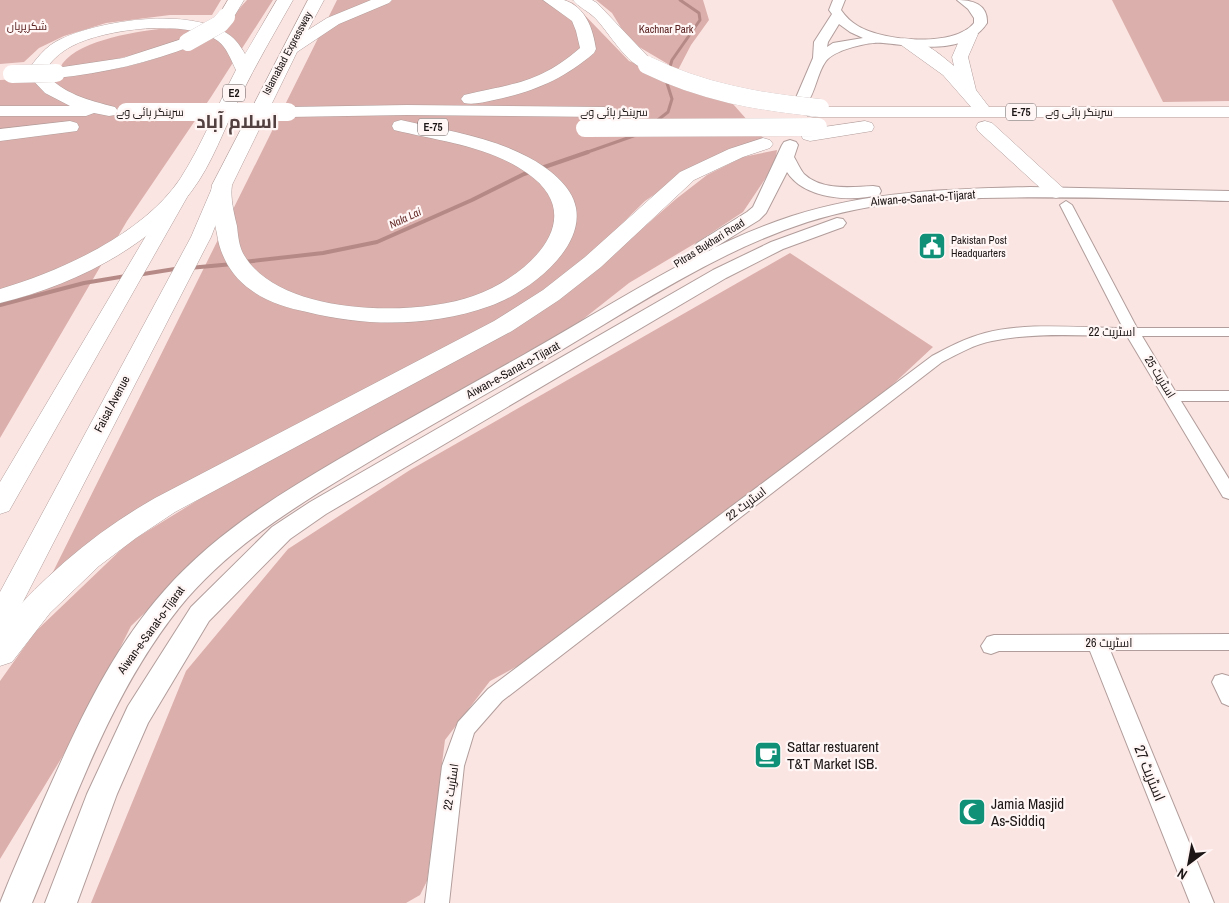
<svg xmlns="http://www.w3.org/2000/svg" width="1229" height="903" viewBox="0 0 1229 903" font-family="'Archivo Narrow',Cairo,sans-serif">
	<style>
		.green { fill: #dbafab }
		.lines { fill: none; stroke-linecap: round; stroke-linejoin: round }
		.stream-far1 { stroke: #b58a86; stroke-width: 3 }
		.stream { stroke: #b58a86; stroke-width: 4 }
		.street-casing { stroke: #b19d9b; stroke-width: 2 }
		.secondary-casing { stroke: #b19d9b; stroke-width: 2 }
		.primary-casing { stroke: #b19d9b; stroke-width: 1 }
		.highway-casing { stroke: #b19d9b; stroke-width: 1 }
		.street { fill: #fff; fill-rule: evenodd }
		.secondary { fill: #fff; fill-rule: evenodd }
		.primary { fill: #fff; fill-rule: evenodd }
		.highway { fill: #fff; fill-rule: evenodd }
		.highway-bridge-casing { stroke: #b19d9b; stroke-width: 18; stroke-linecap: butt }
		.highway-bridge { stroke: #fff; stroke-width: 18 }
		.labels { text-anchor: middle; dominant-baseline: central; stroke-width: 4.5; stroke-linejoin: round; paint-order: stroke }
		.far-park-label { font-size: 11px; fill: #592120; stroke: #fff6f5 }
		.far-street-label { font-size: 11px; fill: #1d1616; stroke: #fff6f5 }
		.shield { fill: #fff6f5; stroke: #615959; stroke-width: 1 }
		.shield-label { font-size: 11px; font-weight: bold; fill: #1d1616 }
		.far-water-label { font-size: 11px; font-style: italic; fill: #632a28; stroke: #fff6f5 }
		.far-poi-label { font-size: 11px; fill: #1d1616; stroke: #fff6f5; text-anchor: start }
		.street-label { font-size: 12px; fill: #1d1616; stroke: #fff6f5 }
		.near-poi-label { font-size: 15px; fill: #1d1616; stroke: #fff6f5; text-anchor: start }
		.near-street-label { font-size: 15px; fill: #1d1616; stroke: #fff6f5 }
		.far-town-label { font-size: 19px; font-weight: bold; fill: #51403f; stroke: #fff6f5 }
	</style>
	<rect width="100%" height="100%" fill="#fbe5e3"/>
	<path class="green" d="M0,0h221l-9,15h-42l-64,8 -42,13 -25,12 -15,14 -24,2z
		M247,0h26l-62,97 -84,124 -127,217v-358c63,-3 125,-6 184,-32 13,-5 30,-12 40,-22 8,-7 15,-18 23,-26z
		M337,0h227l9,3 56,58 104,43 31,35 -62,23 -57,39 -55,54 -76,57 -467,272z
		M596,0h107l6,20 -18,25 -13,25 -49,-29 -17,-28z
		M1112,0h117v101l-66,1z
		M159,29h23l16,2c-44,22 -89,31 -138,37 12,-26 72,-36 99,-39z
		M777,150l-2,14 -32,48 -44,29 -70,42 -47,37 -372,230 -79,76 -50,100 -81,133v-178l35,-49 93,-89 96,-59 355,-200 97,-85 31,-24 36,-18z
		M790,253l143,94 -44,41 -318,249 -81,44 -45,59 -18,141 -7,14 -14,8h-315l95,-232 102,-122 122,-79z"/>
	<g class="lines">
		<path class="stream-far1" d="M654,123l14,-11 4,-13 -6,-19 6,-20 28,-40 -1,-7 -19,-13
			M585,153l54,-19"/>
		<path class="stream" d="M244,262l79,-9 54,-11 95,-42 52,-26 64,-22
			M189,268l44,-4
			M137,275l44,-7
			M0,305l84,-22 42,-7"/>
		<g class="street-casing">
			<path id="street" d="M1066,201l6,4 65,123h92v8h-87l33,55h54v10h-48l48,78v20l-6,-2 -96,-161c-44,0 -91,-4 -135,5 -17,3 -34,13 -50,21l-440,339 -28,32 -10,33 -15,137h-24l17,-137 16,-44 30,-33 444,-333c17,-9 34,-18 53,-23 41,-11 94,-5 138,-5l-63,-123z
				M1229,634v16h-119l104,253h-24l-100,-252h-91l-8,3 -7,-2 -3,-6 6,-9 7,-2z
				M1222,674l7,2v30l-7,-3 -10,-21 3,-6z"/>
		</g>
		<g class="secondary-casing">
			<path id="secondary" d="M833,0h12l-4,10c5,7 10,12 17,16 25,15 96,22 116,-3v-5l-6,-9 -11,-9c15,0 31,4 30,23 -21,33 -72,23 -104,20 -13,-2 -49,7 -57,18 -9,12 -10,30 -19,42h-10l-2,-3 18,-42 1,-16 18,-28 -3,-4zM839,24l11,8 13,6 -30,5 -6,4 1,-5z
				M790,140l6,2 2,3 -4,12c3,5 6,12 10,17 18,17 47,13 69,12l6,1 2,4 -2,4c-29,7 -75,4 -92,-23l-21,41 -7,7 -50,31 -6,1 -6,-1 -3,-4 3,-4 50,-31 6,-5 29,-62 2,-3z
				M1030,187l199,4v10c-83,-2 -165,-5 -248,-3 -42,2 -85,3 -127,12 -116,23 -222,100 -323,158 -60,35 -122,69 -182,106 -61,37 -124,77 -170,134 -69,87 -105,194 -147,295h-32c12,-31 26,-62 39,-92 34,-77 69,-157 125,-220 49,-56 112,-95 175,-132 61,-36 124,-70 186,-105 87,-49 172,-107 267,-138 77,-25 157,-27 238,-29z
				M837,218l6,1 3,4 -3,4 -60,22 -57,29 -400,236 -36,25 -81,82 -61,102 -31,71 -40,109h-32l42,-109 41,-88 63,-99 81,-80 38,-25 403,-232 58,-28z"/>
		</g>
		<g class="primary-casing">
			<path id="primary" d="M221,182l7,2 2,4 -19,49 -201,390 -10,4v-39l191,-355 21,-49 2,-4z
				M181,186l7,2 2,4 -181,319 -9,3v-32l172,-290 2,-4z"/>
		</g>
		<g class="highway-casing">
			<path id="highway" d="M228,0h16l-12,20h-12l-2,-3z
				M277,0h16c-18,32 -37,64 -53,97 -16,31 -27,66 -49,95 -45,58 -121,94 -191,111v-14c61,-18 143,-55 180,-110 22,-34 37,-73 56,-109 -5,-10 -9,-22 -18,-29 -31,-23 -114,-12 -146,5 -13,7 -21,15 -28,26 19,22 44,28 71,35l3,4 -3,4 -6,1 -15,-3 -8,3h-86v-10h70l-25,-13 -19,-20c10,-14 19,-27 35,-34 40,-19 129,-32 167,-5 8,5 13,13 17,20z
				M308,0h16l-16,30 19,-12 44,-18h21l-3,3 -50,21 -42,28 -65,133c-2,13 2,28 5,41 1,9 2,21 7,29 36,61 170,62 229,41 52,-18 120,-77 54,-123 -38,-27 -88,-32 -133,-43l-2,-4 2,-4 7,-2c42,10 88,16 127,37 19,10 44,28 48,51 8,43 -51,86 -86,98 -59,21 -123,21 -183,6 -19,-4 -40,-10 -56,-22 -19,-13 -31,-34 -34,-56 -3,-15 -8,-34 -5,-49z
				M543,0c7,0 15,0 21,0 22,7 29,29 32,49l-2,4c-30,26 -61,39 -100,47 -10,2 -20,5 -30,3l-3,-4 3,-4c50,-12 74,-11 116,-47l-4,-17 -4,-10z
				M573,0h19l5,3 59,62 -3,4c-22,5 -44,-38 -59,-52 -6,-6 -16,-10 -21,-17z
				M970,29l6,2 2,3 -10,23 8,33 13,17h240v10h-416l-6,-1 -3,-4 3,-4 6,-1h158l-28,-32 -46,-33 2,-3c18,-5 42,16 55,27l-2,-9 10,-23 2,-3z
				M188,37l6,2 2,3 -2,3c-45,18 -90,28 -138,33l-6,-1 -3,-4 3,-4 6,-1 67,-10z
				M407,105l197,2 6,1 3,4 -3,4 -6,1 -197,-2 -119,2 -6,-1 -3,-4 3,-4 6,-1z
				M70,121l7,2 2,4 -2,4 -77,10v-12z
				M865,121l7,2 2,4 -2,4 -62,10 -7,-2 -2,-4 2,-4 7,-2z
				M985,121l7,2 71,65 3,4 -3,4 -7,2 -7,-2 -71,-65 -2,-4 2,-4z
				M763,138l7,2 3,4 -3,4 -27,9 -49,23 -93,87 -42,33 -47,31 -337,181 -39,26 -37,28 -49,47 -38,49 -12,4v-39c45,-52 95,-95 155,-129l339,-177 49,-31 42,-33 95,-85 49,-23z"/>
		</g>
		<use href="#street" class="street"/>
		<use href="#secondary" class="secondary"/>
		<use href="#primary" class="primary"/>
		<use href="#highway" class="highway"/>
		<g class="highway-bridge-casing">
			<path id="highway-bridge" d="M188,42l32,-18 6,-7
				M647,65c55,27 112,37 173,43
				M12,74l44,-1
				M126,112h162
				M585,128l233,-1"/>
		</g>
		<use href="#highway-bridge" class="highway-bridge"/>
	</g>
	<defs>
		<g id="civic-square" transform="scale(1.4375)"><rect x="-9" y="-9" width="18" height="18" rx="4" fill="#109077" stroke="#fff6f5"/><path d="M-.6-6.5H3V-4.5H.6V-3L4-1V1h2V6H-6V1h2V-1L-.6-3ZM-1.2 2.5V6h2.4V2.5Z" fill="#fff"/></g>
		<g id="cafe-square" transform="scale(1.4375)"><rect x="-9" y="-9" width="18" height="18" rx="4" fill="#109077" stroke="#fff6f5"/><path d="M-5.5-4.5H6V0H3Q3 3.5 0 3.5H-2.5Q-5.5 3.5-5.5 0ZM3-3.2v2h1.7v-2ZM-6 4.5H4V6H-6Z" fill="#fff"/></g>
		<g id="mosque-square" transform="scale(1.4375)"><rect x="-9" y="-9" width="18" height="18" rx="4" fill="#109077" stroke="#fff6f5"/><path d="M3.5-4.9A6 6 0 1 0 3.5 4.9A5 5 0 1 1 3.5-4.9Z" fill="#fff"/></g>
	</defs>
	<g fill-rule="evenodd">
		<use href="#civic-square" x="932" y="246"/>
		<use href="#cafe-square" x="768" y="755"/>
		<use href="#mosque-square" x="972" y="812"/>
	</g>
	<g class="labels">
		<g class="far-park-label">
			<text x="27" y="26">شکرپریاں</text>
			<text x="666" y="29">Kachnar Park</text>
		</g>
		<g class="far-street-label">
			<text transform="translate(287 53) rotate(-62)">Islamabad Expressway</text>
			<text x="150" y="112">سرینگر ہائی وے</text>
			<text x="614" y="112">سرینگر ہائی وے</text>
			<text x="1079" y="112">سرینگر ہائی وے</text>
			<text transform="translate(709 243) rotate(-32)">Pitras Bukhari Road</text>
		</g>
		<g class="shield">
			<rect x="223" y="84.5" width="22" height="17" rx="4"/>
			<rect x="1006" y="103.5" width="30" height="17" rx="4"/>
			<rect x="418" y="118.5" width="30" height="17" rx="4"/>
		</g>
		<g class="shield-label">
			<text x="234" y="93">E2</text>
			<text x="1021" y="112">E-75</text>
			<text x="433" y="127">E-75</text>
		</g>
		<g class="far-water-label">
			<text transform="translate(405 218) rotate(-25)">Nala Lai</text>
		</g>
		<g class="far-poi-label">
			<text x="951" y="240">Pakistan Post<tspan x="951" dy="13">Headquarters</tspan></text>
		</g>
		<g class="street-label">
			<text transform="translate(923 198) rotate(-4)">Aiwan-e-Sanat-o-Tijarat</text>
			<text x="1112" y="332">اسٹریٹ 22</text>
			<text transform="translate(513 370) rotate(-29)">Aiwan-e-Sanat-o-Tijarat</text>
			<text transform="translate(1160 377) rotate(58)">اسٹریٹ 25</text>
			<text transform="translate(112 404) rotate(-62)">Faisal Avenue</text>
			<text transform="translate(746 504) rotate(-37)">اسٹریٹ 22</text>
			<text transform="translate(151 630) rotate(-54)">Aiwan-e-Sanat-o-Tijarat</text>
			<text x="1109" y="643">اسٹریٹ 26</text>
			<text transform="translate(451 787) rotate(-81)">اسٹریٹ 22</text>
		</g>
		<g class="near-poi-label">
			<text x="787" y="746">Sattar restuarent<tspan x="787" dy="17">T&amp;T Market ISB.</tspan></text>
			<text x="991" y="803">Jamia Masjid<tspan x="991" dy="17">As-Siddiq</tspan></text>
		</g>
		<g class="near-street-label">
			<text transform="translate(1150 773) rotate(68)">اسٹریٹ 27</text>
		</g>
		<g class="far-town-label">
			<text x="237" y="121">اسلام آباد</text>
		</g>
	</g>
	<g transform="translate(1189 863) rotate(212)" stroke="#fff6f5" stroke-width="4" paint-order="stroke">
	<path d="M0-4L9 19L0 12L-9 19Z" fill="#1d1616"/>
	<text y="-8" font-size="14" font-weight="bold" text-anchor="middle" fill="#1d1616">N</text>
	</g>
</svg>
